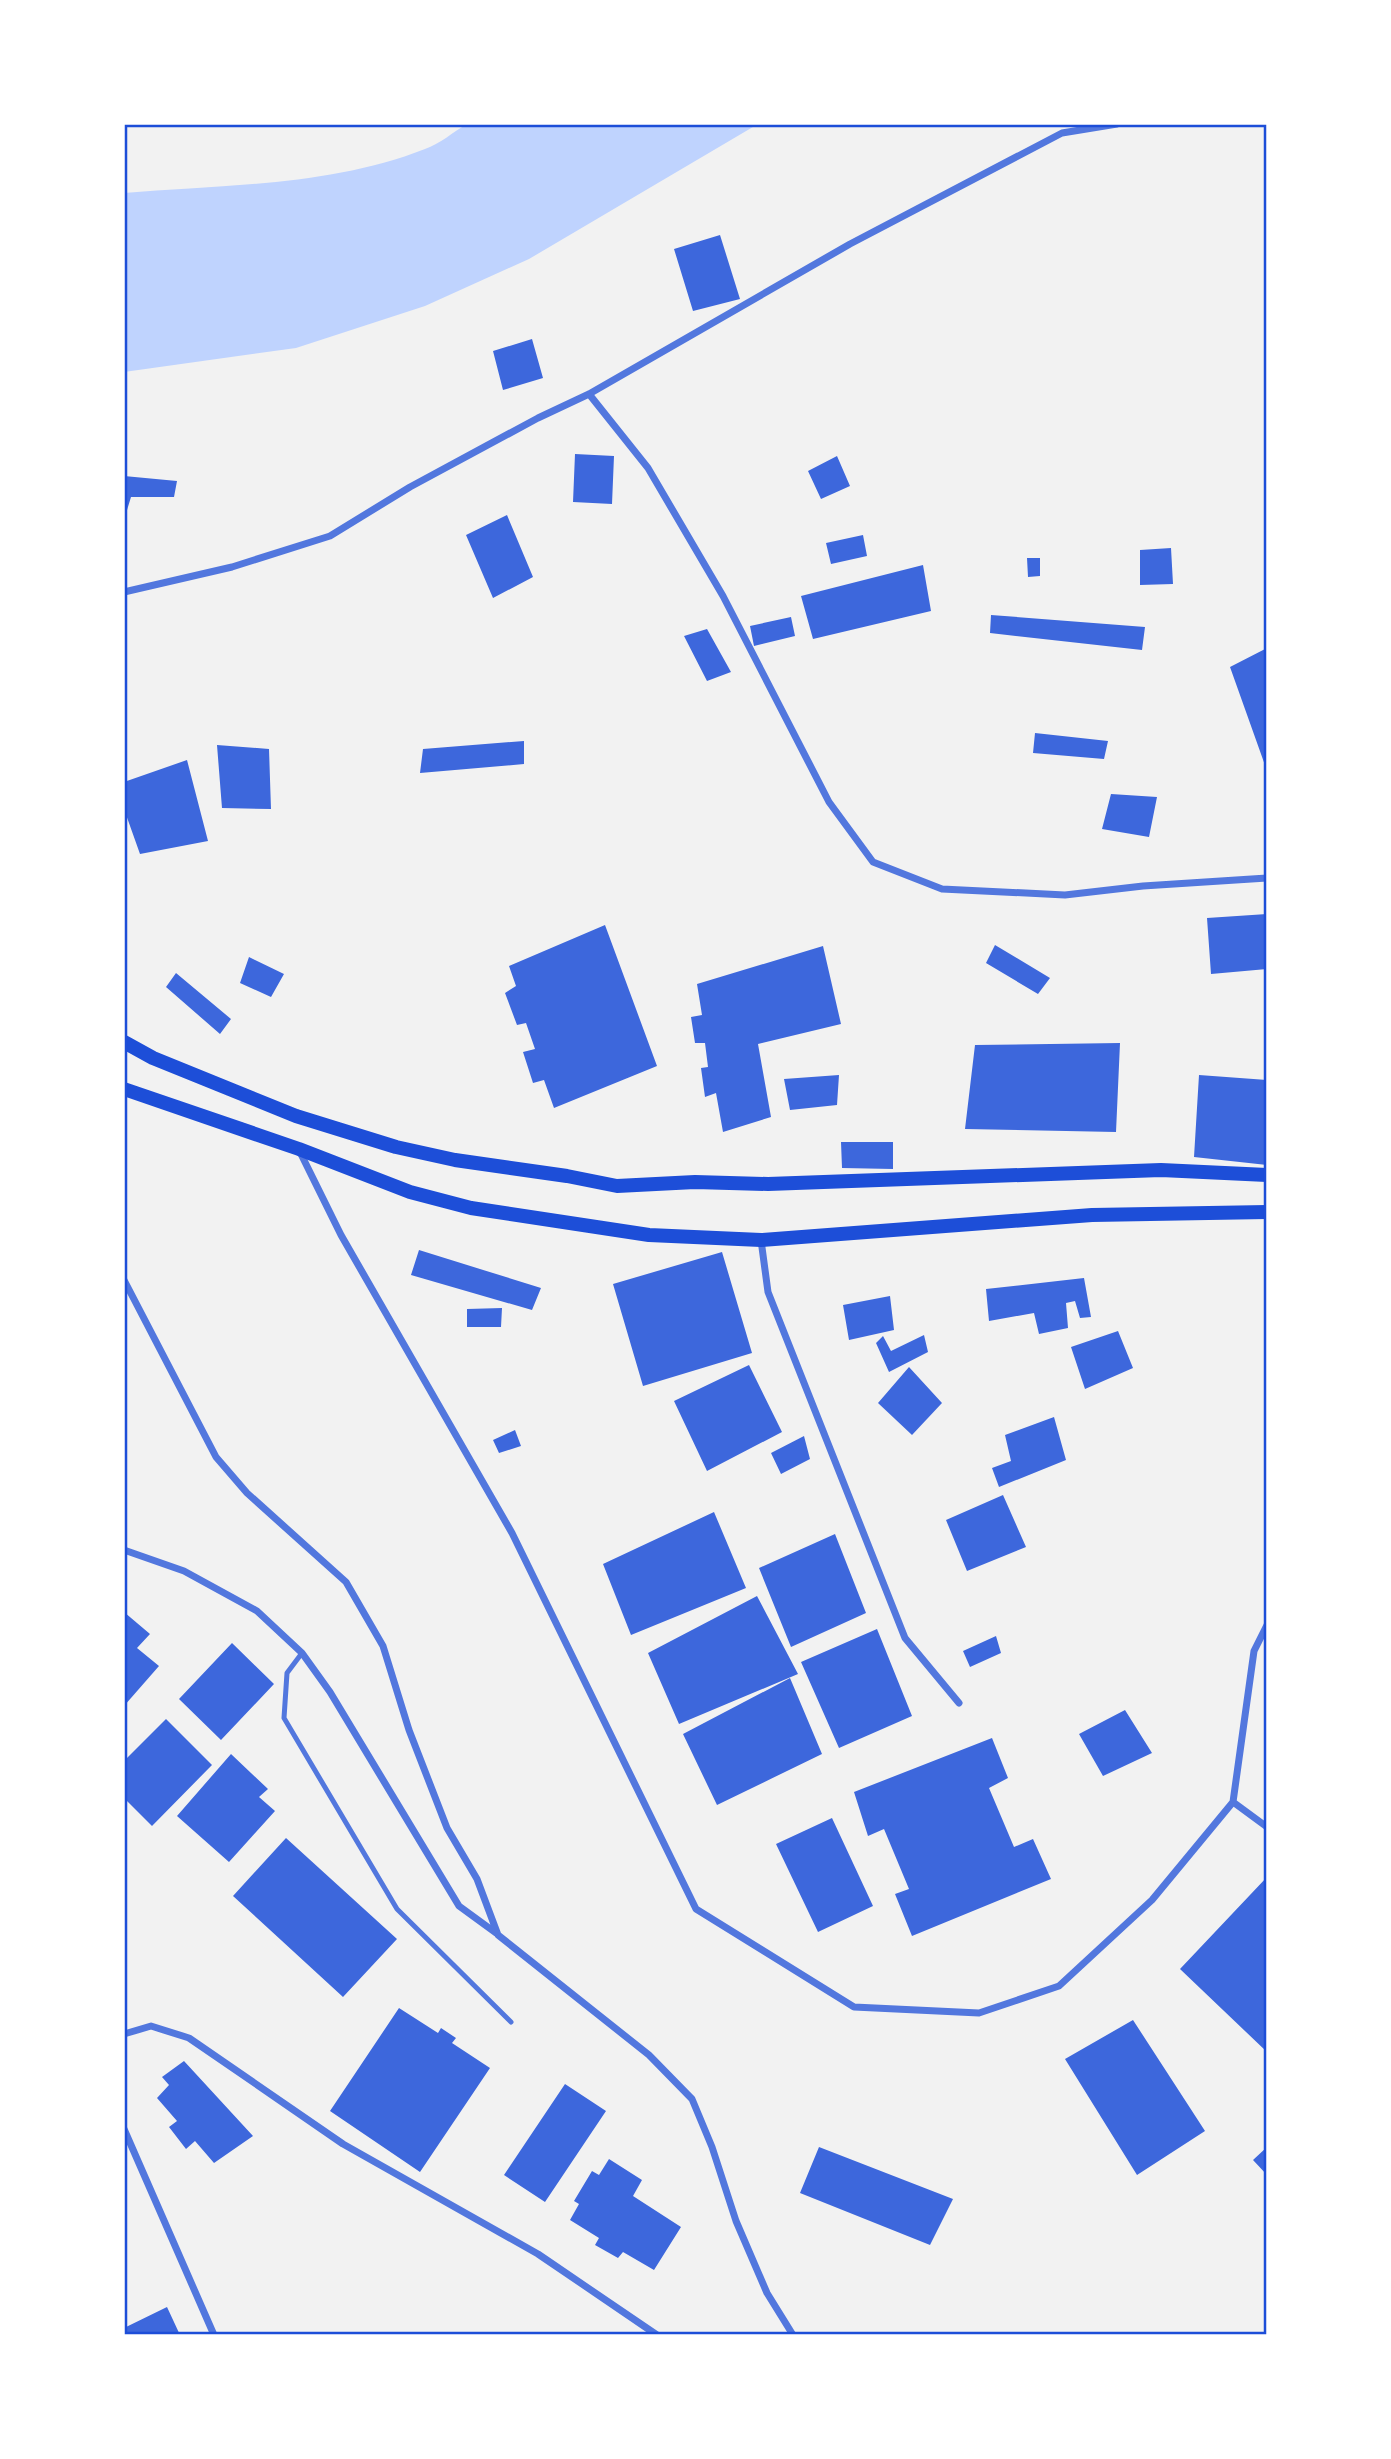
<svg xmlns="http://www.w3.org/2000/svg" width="1391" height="2459" viewBox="0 0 1391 2459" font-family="Roboto,sans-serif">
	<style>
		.water { fill: #bfd3fe }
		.building { fill: #3d67dc }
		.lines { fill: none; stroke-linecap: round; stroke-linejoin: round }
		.service { stroke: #5277de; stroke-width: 5 }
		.minor { stroke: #5277de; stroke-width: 7 }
		.secondary { stroke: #1d4ed8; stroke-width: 14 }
		.neatline { fill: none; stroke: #1d4ed8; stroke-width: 2.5 }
	</style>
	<rect width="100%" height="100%" fill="#f2f2f2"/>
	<path class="water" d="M467,124h291l-229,135 -104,47 -129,42 -172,24v-179c100,-8 207,-7 301,-44 15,-5 28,-17 42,-25z"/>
	<path class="building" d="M720,235l20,64 -47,12 -19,-62z
		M532,339l11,39 -40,12 -10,-39z
		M575,454l39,2 -2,48 -39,-2z
		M837,456l13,30 -29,13 -13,-28z
		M124,476l53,5 -3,16h-43l-7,23z
		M507,515l26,62 -40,21 -27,-63z
		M863,535l4,21 -36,8 -5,-21z
		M1171,548l2,36 -33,1v-35z
		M1027,558h13v18l-12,1z
		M923,565l8,46 -118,28 -12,-43z
		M991,615l154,12 -3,23 -152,-17z
		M791,617l4,19 -41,10 -4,-20z
		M707,629l24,43 -24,9 -23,-45z
		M1267,648v120h-1l-36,-101z
		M1035,733l73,8 -4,18 -71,-6z
		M524,741v23l-104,9 3,-24z
		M217,745l52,4 2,60 -49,-1z
		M187,760l21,81 -68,13 -16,-45v-27z
		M1111,794l46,3 -8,40 -47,-8z
		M1267,914v55l-56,5 -4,-56z
		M605,925l52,141 -103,42 -10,-28 -11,3 -10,-31 12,-3 -9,-26 -9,2 -12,-32 11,-7 -7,-20z
		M995,945l55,33 -12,16 -52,-31z
		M823,946l18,78 -83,20 13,73 -48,15 -7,-39 -11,4 -4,-29 7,-1 -3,-24h-10l-4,-26 11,-2 -5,-31z
		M249,957l35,17 -13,23 -31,-14z
		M176,973l55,46 -11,15 -54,-47z
		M1120,1043l-4,89 -151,-3 10,-84z
		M839,1075l-2,30 -47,5 -6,-31z
		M1199,1075l68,5v85l-73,-8z
		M841,1142h52v27l-51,-1z
		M419,1250l122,38 -9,22 -121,-35z
		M722,1252l30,101 -109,33 -30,-102z
		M1084,1278l7,39 -11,1 -5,-17 -9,2 2,25 -29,6 -5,-21 -45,8 -3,-32z
		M890,1296l4,34 -45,10 -6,-35z
		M502,1308l-1,19h-34v-18z
		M1118,1331l15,37 -48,21 -14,-42z
		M924,1335l4,17 -39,20 -13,-29 7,-7 8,15z
		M749,1365l33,67 -75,39 -33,-70z
		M909,1367l33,36 -30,32 -34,-32z
		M1054,1417l12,43 -67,27 -7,-19 19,-7 -6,-26z
		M515,1430l6,16 -22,7 -6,-13z
		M804,1436l6,23 -29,15 -10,-21z
		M1003,1495l23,52 -59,24 -21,-51z
		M714,1512l32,76 -115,47 -28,-71z
		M835,1534l31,79 -75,34 -32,-79z
		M757,1596l41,78 -119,50 -31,-71z
		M124,1612l26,22 -13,14 22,18 -35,40z
		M877,1629l35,87 -73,32 -38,-86z
		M996,1636l5,17 -31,14 -7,-16z
		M232,1643l42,41 -53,56 -42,-41z
		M790,1678l32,76 -105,51 -34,-71z
		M1125,1710l27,43 -49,23 -24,-42z
		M166,1719l46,46 -60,61 -28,-28v-37z
		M992,1738l16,40 -19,10 25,59 19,-8 18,40 -139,57 -17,-42 14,-5 -25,-60 -16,7 -14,-44z
		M231,1754l37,35 -9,8 16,14 -46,51 -52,-46z
		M832,1818l41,88 -55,26 -42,-88z
		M286,1838l111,101 -54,58 -110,-101z
		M1267,1877v175l-87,-83z
		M399,2008l39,25 3,-5 15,10 -4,5 38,25 -70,104 -90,-61z
		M1133,2020l72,111 -68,44 -72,-116z
		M184,2061l69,75 -39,27 -19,-22 -9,8 -17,-22 8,-6 -20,-23 12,-13 -7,-8z
		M565,2084l41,27 -61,91 -41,-27z
		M819,2147l134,52 -23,46 -130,-52z
		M1267,2147v28l-14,-15z
		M609,2159l33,21 -9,16 48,31 -27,43 -31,-18 -5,6 -23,-13 4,-7 -29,-18 9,-16 -5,-3 18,-30 7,4z
		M167,2307l13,28h-56v-7z"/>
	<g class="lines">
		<path class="service" d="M302,1653l-15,20 -3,45 113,191 114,113"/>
		<path class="minor" d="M589,394l59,74 75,128 106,206 44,60 69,27 123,6 78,-9 124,-8
			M124,592l108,-25 98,-31 80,-49 128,-69 51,-24 261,-150 212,-111 55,-9
			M300,1152l41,83 171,298 184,376 158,98 125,6 80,-27 93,-86 81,-98
			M761,1240l7,52 137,346 54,65
			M124,1280l92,177 31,36 99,89 37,64 26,84 38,98 30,51 21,56 151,120 43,44 20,48 24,74 31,72 26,42
			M124,1550l60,21 73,40 45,42 28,39 129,214 37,27
			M1233,1802l21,-151 13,-26
			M1233,1802l34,25
			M124,2034l27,-8 38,12 154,106 195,110 119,81
			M124,2129l90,206"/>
		<path class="secondary" d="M124,1042l29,16 143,58 100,31 59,13 112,16 50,10 78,-4 73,2 393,-14 106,5
			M124,1089l175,60 111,43 61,16 178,27 112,5 331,-25 175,-3"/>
	</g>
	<rect width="1391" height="2459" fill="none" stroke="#ffffff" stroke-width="252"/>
	<rect x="126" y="126" width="1139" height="2207" class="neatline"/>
</svg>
